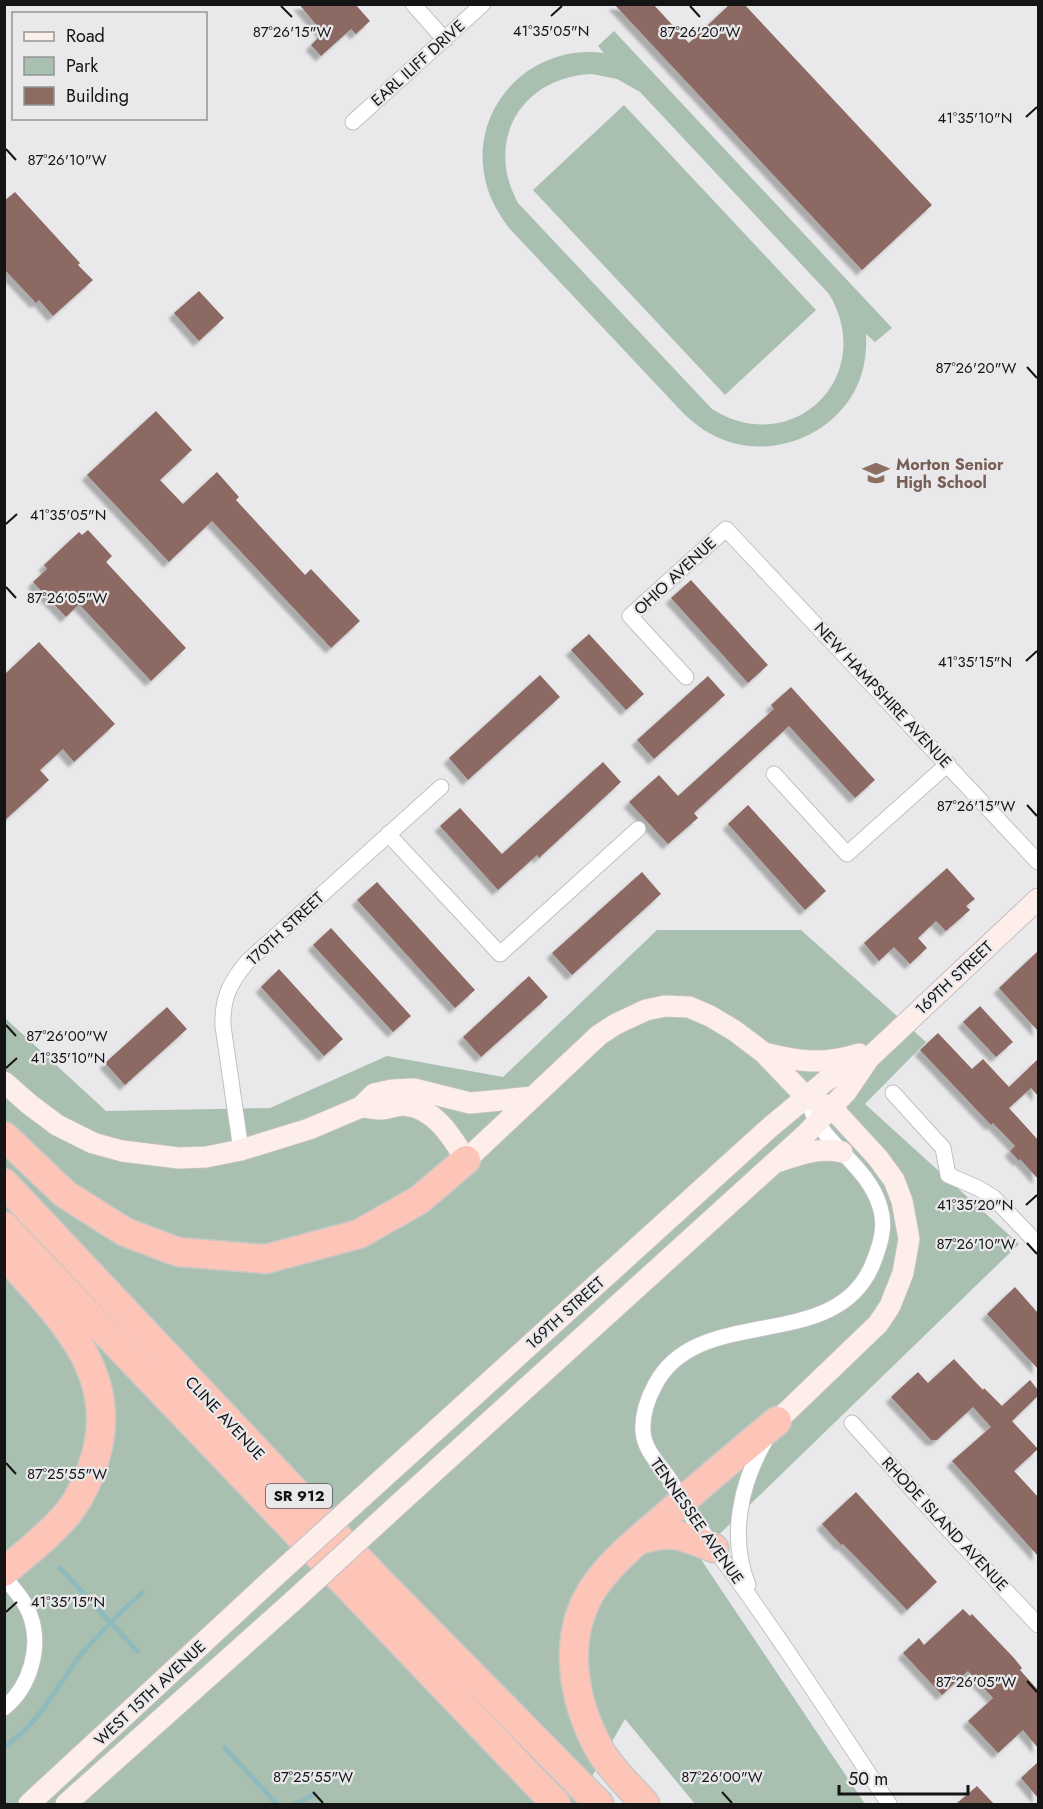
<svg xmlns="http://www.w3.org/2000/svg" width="1043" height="1809" viewBox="0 0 1043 1809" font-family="Jost,sans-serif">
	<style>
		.green { fill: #a9bfaf; fill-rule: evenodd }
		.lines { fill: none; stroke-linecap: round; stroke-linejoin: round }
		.stream { stroke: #90babb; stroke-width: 5 }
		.building { fill: #8c6b63; filter: url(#shadow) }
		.street-casing { stroke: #c0c1c3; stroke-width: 17 }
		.secondary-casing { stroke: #c0c1c3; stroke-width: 23 }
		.highway-casing { stroke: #c7c7c7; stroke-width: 31 }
		.street { stroke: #fff; stroke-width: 15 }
		.secondary { stroke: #feeee9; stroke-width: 21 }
		.highway { stroke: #fdc5b7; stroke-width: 28 }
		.secondary-bridge-casing { stroke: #c0c1c3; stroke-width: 23; stroke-linecap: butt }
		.secondary-bridge { stroke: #feeee9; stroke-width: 21 }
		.ticks { fill: none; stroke: #141415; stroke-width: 2 }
		.labels { text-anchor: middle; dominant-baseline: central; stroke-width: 4.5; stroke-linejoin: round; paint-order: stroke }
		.shield { fill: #e9e9eb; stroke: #545455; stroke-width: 1.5 }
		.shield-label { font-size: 15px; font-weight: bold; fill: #141415 }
		.street-label { font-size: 16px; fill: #141415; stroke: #e9e9eb }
		.education-label { font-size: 16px; font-weight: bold; fill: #785e54; stroke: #e9e9eb; text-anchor: start }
		.ticks-label { font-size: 15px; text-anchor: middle; fill: #141415; stroke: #e9e9eb; stroke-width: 4.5; stroke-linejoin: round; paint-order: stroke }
	</style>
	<defs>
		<filter id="shadow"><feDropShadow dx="-5.5" dy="5.5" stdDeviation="1.5" flood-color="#0004"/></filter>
	</defs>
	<rect width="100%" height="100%" fill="#e9e9eb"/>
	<path class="green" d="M614,31l278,297 -17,14 -9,-8c1,20 -2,40 -12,58 -27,49 -93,70 -143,42 -10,-5 -18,-12 -26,-19l-176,-187c-10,-14 -19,-28 -23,-45 -19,-74 44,-140 118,-130l-6,-7zM592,74l25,5 23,13 189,202c49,82 -36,166 -117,115l-194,-206c-34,-62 3,-126 74,-129z
		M624,105l192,205 -91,85 -192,-205z
		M657,930h144l125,112 -61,62 154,140 -321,311 167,249h-170l-70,-85 -49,85h-571l-1,-787 102,94 164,-3 117,-52 116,21z"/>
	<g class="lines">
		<path class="stream" d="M60,1568l78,84
			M224,1747l53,57
			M4,1748l22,-19 15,-17 40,-58 38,-40 24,-22
			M295,1804l20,-10"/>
	</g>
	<path class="building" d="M299,4h56l15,17 -14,13 -5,-5 -30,27 -10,-11 12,-12z
		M614,4h39l36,39 41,-39h14l188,201 -70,65z
		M15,192l65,71 -2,2 15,15 -40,36 -14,-16 -3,3 -32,-34v-68z
		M199,291l25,27 -25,23 -25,-28z
		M156,411l36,39 -32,30 23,24 34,-32 22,25 -3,3 69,75 6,-6 49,52 -29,27 -119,-127 -43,41 -82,-87z
		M88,530l24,26 -6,6 80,86 -35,33 -72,-77 -13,13 -33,-35 14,-13 -3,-4 35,-33 3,3z
		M691,580l77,85 -20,18 -77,-85z
		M589,634l55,60 -18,16 -55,-60z
		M39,642l76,82 -41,38 -11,-13 -23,21 9,10 -45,41v-146z
		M540,675l20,22 -92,83 -19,-22z
		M708,676l17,19 -71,64 -17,-19z
		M791,687l84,93 -20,18 -66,-72 -95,87 4,5 -30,26 -39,-42 30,-27 19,21 96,-87 -3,-4z
		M603,762l18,20 -82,76 -2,-3 -39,35 -58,-64 20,-18 42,46z
		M748,805l78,86 -21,19 -77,-86z
		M947,868l28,31 -9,7 4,4 -24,21 -10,-10 -18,17 9,10 -17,16 -16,-17 -15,14 -15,-18z
		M642,872l19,22 -89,81 -20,-22z
		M377,882l98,108 -20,18 -98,-108z
		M331,928l80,88 -18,16 -80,-87z
		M1038,951v80l-39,-43z
		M279,969l64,70 -19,17 -63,-69z
		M529,976l19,21 -67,60 -18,-20z
		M980,1006l33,36 -17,15 -33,-35z
		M167,1007l20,22 -62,56 -20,-22z
		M938,1033l34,36 11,-10 26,28 29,-28v37l-7,-8 -22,20 29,32v39l-18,-20 -1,2 -9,-10 5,-5 -22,-23 -2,2 -71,-75z
		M1015,1287l23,26v56l-51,-55z
		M954,1359l29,31 1,-2 18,18 28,-26 8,10v6l-26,25 26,28 -24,22 24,26v59l-86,-95 39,-34 -18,-20 -36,33h-6l-40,-43 27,-25 10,11z
		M856,1492l81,90 -30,28 -64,-66 -2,1 -19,-21z
		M963,1609l7,7 2,-2 42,44 8,10 -2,2 18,20v58l-15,-18 -25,23 -30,-32 25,-23 -25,-27 -26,24 -39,-42 16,-15 5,7z
		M1038,1762v36l-17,-20z
		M977,1786l17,18h-38z"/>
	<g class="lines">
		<g class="street-casing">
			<path id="street" d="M413,4l32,36
				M353,122l130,-118
				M686,677l-56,-61 96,-87 312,333
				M774,774l73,80 101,-90
				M388,834l112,120 138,-125
				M893,1093l50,55 5,27 30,13 15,9 45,47
				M806,1097c4,9 7,19 12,27 19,28 52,48 62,83 6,18 1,35 -5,51 -34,100 -176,42 -220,127 -7,13 -13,30 -12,46 1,20 17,33 27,49 4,6 8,14 12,21 22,36 50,70 74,105 46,65 89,132 133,198
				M241,1150l-18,-124c-1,-28 7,-44 25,-65l193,-174
				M852,1423l94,104 92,98
				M4,1577c10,12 21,24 26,38 12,32 0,72 -26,93
				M748,1585c-19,-48 -8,-100 17,-144"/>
		</g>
		<g class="secondary-casing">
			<path id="secondary" d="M764,1053c35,9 60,12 95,1
				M4,1082l25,22 28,21 36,18 29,8 57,7 27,-1 35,-7 68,-21 52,-22 13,-13 18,-4 22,-1 56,14 63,-6
				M361,1107c6,0 13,2 19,2 8,0 16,-4 24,-4 30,2 48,32 62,55l133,-125 17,-11 30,-14 19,-4 24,1 21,9 25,15 29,22 42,44 26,11 46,50 16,22 8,21 7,38 -6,34 -13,33 -12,18 -101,97
				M780,1161c20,-7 41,-14 62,-9
				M381,1480l387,-351 60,-50 38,-19
				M403,1500l403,-366 40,-42 23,-34 169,-159
				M29,1804l241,-223
				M66,1804l227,-203"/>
		</g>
		<g class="highway-casing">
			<path id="highway" d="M4,1136l61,58 60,38 53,20 88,7 93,-25 60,-34 47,-40
				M4,1183l378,401 217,220
				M4,1226l552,578
				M4,1254c49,56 112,111 94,193 -6,25 -14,46 -30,66 -18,22 -42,40 -64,59
				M638,1540c36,-10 42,-5 76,8
				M645,1804c-12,-14 -35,-36 -44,-52 -29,-51 -41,-119 -4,-169 19,-26 45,-46 69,-67 36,-33 74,-64 111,-95"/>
		</g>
		<use href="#street" class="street"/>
		<use href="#secondary" class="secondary"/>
		<use href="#highway" class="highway"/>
		<g class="secondary-bridge-casing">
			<path id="secondary-bridge" d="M270,1581l111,-101
				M293,1601l110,-101"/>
		</g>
		<use href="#secondary-bridge" class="secondary-bridge"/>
	</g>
	<path class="ticks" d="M281,6l11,11M690,6l10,11M551,16l11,-10M1026,117l11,-10M6,149l10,11M1027,367l10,11M6,524l11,-10M6,587l10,11M1026,661l11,-10M1027,805l10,11M6,1025l10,11M6,1068l11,-10M1026,1205l11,-10M1027,1243l10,11M6,1463l10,11M6,1612l11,-10M1027,1681l10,11M313,1792l10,11M722,1792l10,11"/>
	<defs>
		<g id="school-bare" transform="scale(2.07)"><path d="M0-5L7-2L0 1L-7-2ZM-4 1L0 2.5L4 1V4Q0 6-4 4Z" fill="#8d6e63" stroke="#e9e9eb" stroke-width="2.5" paint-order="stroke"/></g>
	</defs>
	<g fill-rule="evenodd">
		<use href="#school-bare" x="876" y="473"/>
	</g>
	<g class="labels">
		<rect class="shield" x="266" y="1484" width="66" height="24" rx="4.5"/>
		<g class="shield-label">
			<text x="299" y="1496">SR 912</text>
		</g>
		<g class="street-label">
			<text transform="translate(418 63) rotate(-42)">EARL ILIFF DRIVE</text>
			<text transform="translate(675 576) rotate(-43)">OHIO AVENUE</text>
			<text transform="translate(883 695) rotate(47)">NEW HAMPSHIRE AVENUE</text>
			<text transform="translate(285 929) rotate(-43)">170TH STREET</text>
			<text transform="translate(954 978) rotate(-43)">169TH STREET</text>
			<text transform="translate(565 1313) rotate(-42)">169TH STREET</text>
			<text transform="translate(225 1418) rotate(47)">CLINE AVENUE</text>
			<text transform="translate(697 1521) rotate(55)">TENNESSEE AVENUE</text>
			<text transform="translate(945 1524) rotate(47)">RHODE ISLAND AVENUE</text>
			<text transform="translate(150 1693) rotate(-43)">WEST 15TH AVENUE</text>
		</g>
		<g class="education-label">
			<text x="896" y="464">Morton Senior<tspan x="896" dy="18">High School</tspan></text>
		</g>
	</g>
	<g class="ticks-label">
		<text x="551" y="36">41°35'05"N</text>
		<text x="292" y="37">87°26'15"W</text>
		<text x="700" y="37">87°26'20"W</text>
		<text x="975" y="123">41°35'10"N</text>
		<text x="67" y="165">87°26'10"W</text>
		<text x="976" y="373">87°26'20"W</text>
		<text x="68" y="520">41°35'05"N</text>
		<text x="67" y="603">87°26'05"W</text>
		<text x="975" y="667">41°35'15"N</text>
		<text x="976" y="811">87°26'15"W</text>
		<text x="67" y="1041">87°26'00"W</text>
		<text x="68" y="1063">41°35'10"N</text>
		<text x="975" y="1210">41°35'20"N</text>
		<text x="976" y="1249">87°26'10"W</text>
		<text x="67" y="1479">87°25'55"W</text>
		<text x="68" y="1607">41°35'15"N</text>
		<text x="976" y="1687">87°26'05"W</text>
		<text x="313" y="1782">87°25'55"W</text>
		<text x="722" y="1782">87°26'00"W</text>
	</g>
	<rect width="1043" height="1809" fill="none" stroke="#141415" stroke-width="12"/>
	<rect x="12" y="12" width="195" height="108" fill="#e9e9eb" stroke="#949495" stroke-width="1.5"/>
	<rect x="24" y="32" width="30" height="9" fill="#feeee9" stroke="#949495" stroke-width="1.5"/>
	<text x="66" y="42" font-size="18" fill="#141415">Road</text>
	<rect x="24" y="57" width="30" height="18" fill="#a9bfaf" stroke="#949495" stroke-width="1.5"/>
	<text x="66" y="72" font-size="18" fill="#141415">Park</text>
	<rect x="24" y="87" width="30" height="18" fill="#8c6b63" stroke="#949495" stroke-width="1.5"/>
	<text x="66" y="102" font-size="18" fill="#141415">Building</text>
	<path d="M839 1785v9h129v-9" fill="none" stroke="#141415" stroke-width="3"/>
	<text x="848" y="1785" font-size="18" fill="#141415" stroke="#e9e9eb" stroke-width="4.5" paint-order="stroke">50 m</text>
</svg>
